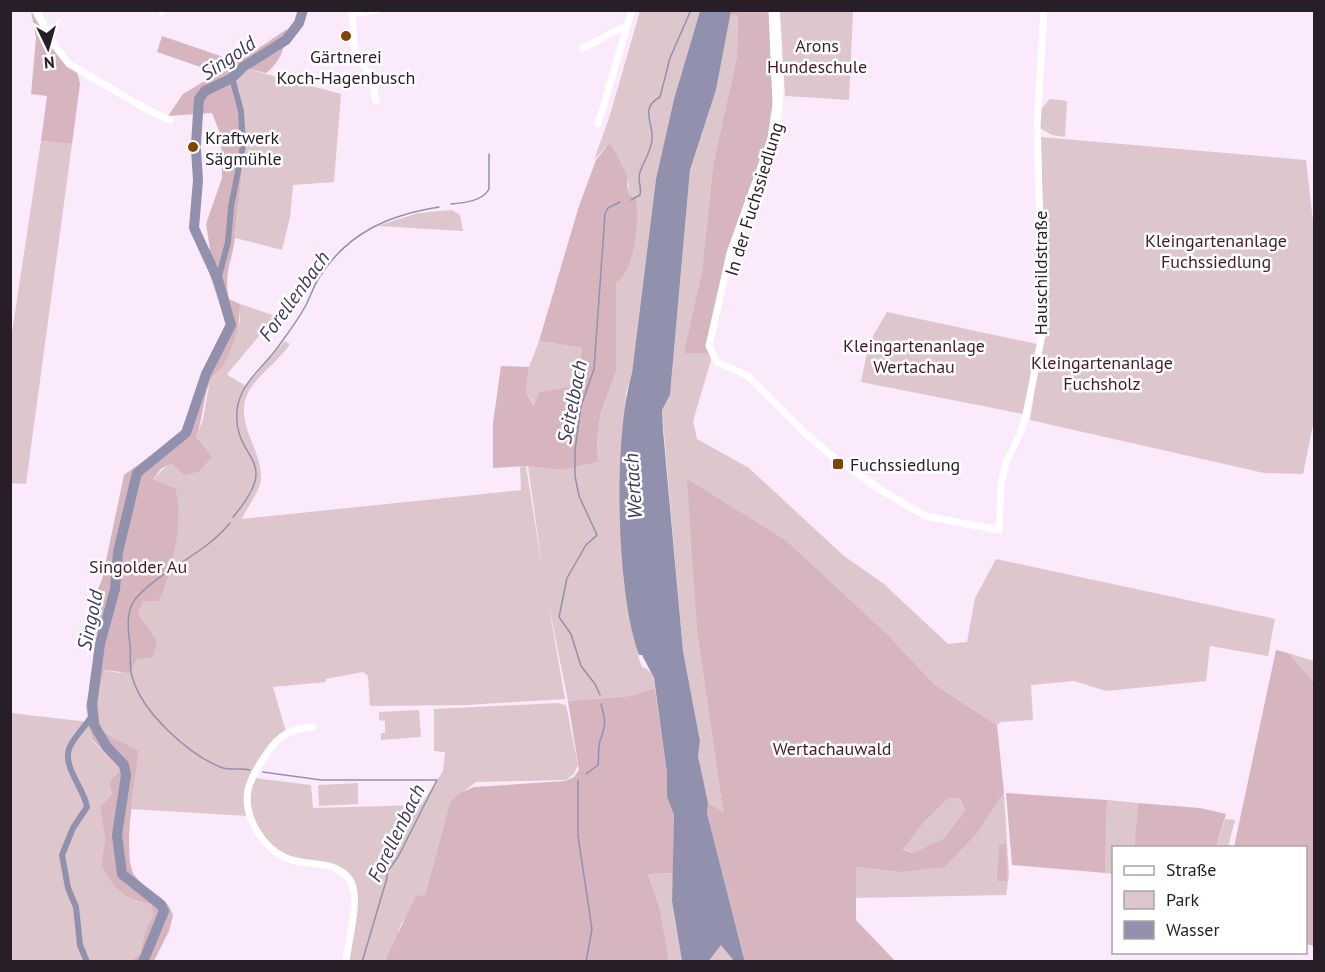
<svg xmlns="http://www.w3.org/2000/svg" width="1325" height="972" viewBox="0 0 1325 972" font-family="'PT Sans',sans-serif">
	<style>
		.green { fill: #dec7cc }
		.forest { fill: #d7b5be; fill-rule: evenodd }
		.water { fill: #9291ad }
		.lines { fill: none; stroke-linecap: round; stroke-linejoin: round }
		.stream { stroke: #9291ad; stroke-width: 1.5 }
		.canal { stroke: #9291ad; stroke-width: 6 }
		.river { stroke: #9291ad; stroke-width: 10 }
		.street { stroke: #fff; stroke-width: 7 }
		.poi-dot { fill: #824303; stroke: #fff; stroke-width: 2 }
		.labels { text-anchor: middle; dominant-baseline: central; stroke-width: 5; stroke-linejoin: round; paint-order: stroke }
		.park-label { font-size: 18px; fill: #471a29; stroke: #fff }
		.poi-label { font-size: 18px; fill: #281e28; stroke: #fff; text-anchor: start }
		.street-label { font-size: 18px; fill: #281e28; stroke: #fff }
		.water-label { font-size: 20px; font-style: italic; fill: #3e3a64; stroke: #fff }
	</style>
	<rect width="100%" height="100%" fill="#fbeafc"/>
	<path class="green" d="M640,11h60l-26,88 -18,80 -24,194 -6,20 -5,89v46l3,55 15,76 3,8c10,3 12,11 13,21l-25,8 -62,5 -20,-100 17,98 -98,6 -97,1 -2,-30 -5,-4 -37,7v3l-53,5 13,45 -33,46 58,7 2,23 108,-3 22,-34 2,-19 -11,-1v-42l124,-6 8,2 12,60 -4,9 -8,6 -90,2 -26,20 -25,93 -24,29 -6,17 -11,20h-36l5,-37 -4,-48 -61,-19 -19,-13 -21,-28 -117,-7 8,-58 -36,-19c-7,-22 -5,-41 0,-62l17,3 37,-32 -19,-28 37,-125 -22,-9 43,-42 7,-18 7,-39 10,-10 20,-49v-17l36,12 -49,58 2,2 17,10 39,-45 5,3c-11,17 -29,28 -40,45 -19,31 12,59 11,89 0,12 -14,29 -19,41l279,-29 -1,-23 6,-1 17,107 -15,-107 35,4 35,-8 -1,-23 4,-27 15,-40v-90l13,-98 -19,-42 -16,18 16,-45z
		M780,11h73l-4,89 -64,-4z
		M730,14l8,2 -1,40 -24,109 -11,106 -17,81 25,1 1,7 -18,61 4,18 52,29 95,88 40,28 64,60 19,-2 8,-44 21,-39 279,60 -7,37 -58,-10 -4,35 -100,10 -32,-10 -43,4 2,35 -32,2 -4,3 -63,-41 -46,-49 -36,-32 -164,-123 9,152 26,181 -15,-10 -6,-25 -4,-22 2,-15 -17,-90 -21,-241 8,-15 20,-225 26,-80z
		M244,68l97,26 -7,88 -41,3 -3,32 -8,33 -47,-12 10,-93 -2,-35 -8,-33z
		M1050,99l17,2 -2,36 -13,-2 -12,-7 1,-19z
		M1041,137l265,23 8,70v190l-11,54 -39,-1 -234,-53 15,-95z
		M41,141l31,3 -46,340 -15,-1v-144z
		M452,210l8,5 3,16 -86,-5 41,-13z
		M887,312l150,32 -14,70 -162,-32 8,-39z
		M539,341l43,7 -5,37 -38,7 -4,13 -9,-12 3,-26z
		M1288,653l26,8v21z
		M419,710l2,27 -40,3v-7h4v-12l-6,-1v-8z
		M11,713l78,9 3,18 28,30 -11,12 3,12 -12,13 5,33 -4,25 26,32 24,8 4,10 -10,16 -5,23 -10,7 -119,1z
		M358,783v21l-39,2 -1,-21z
		M1004,793l5,82 -3,20 -151,3 1,-31 44,5 77,-39z
		M958,797l7,13 -21,28 -31,15 -10,-5 21,-26 25,-24z
		M1107,800l31,3 -4,44 -20,1 -1,26 -8,-1z
		M1225,819l10,1 -7,27 -12,1z
		M673,873l-1,28 10,60h-13l-9,-52 -12,-35z
		M721,944l13,17 -25,1z"/>
	<path class="forest" d="M31,11l15,26 21,27 10,7 3,13 -8,60 -31,-3 6,-45 -16,-2 5,-56z
		M731,11h40l4,70 -5,58 -31,84 -29,130h-26l18,-82 11,-106 24,-109 1,-40 -8,-2z
		M287,29c-2,18 -6,33 -21,44l-22,-5 -9,9c15,59 6,100 0,159 -2,26 -12,34 -6,63l11,5c0,23 -6,43 -18,63 -3,5 -10,9 -12,14 -7,18 -7,38 -14,56l16,20 -14,15 -14,3 -13,-12 -10,6 -8,10 22,9c10,31 -3,83 -16,113h-16l-5,12 19,28 -4,16 -16,2 -8,14 -25,-3c-6,21 -8,40 -1,62l36,19c-3,24 -18,107 -4,125 11,15 32,19 38,39l-4,16 -15,30h-24l10,-7 5,-23 9,-16 -3,-10 -24,-8 -13,-11 -13,-21 4,-25 -5,-33 12,-13 -3,-12 11,-12 -28,-31 -6,-32 11,-62 -9,-34 14,-31 22,-105 55,-40 12,-21 14,-48 21,-43 -24,-71 8,-3 -4,-25 16,-46 -1,-42 -9,-23 -44,3 15,-22 35,-21 -61,-21 5,-16 76,26z
		M610,142l17,33 1,19 8,6c4,19 -2,74 -20,82v90l-15,40 -4,27 1,23 -35,8 -37,-4 -33,2v-45l8,-57 28,1 -3,26 8,12 5,-13 38,-7 5,-37 -43,-7 40,-135 17,-46z
		M687,479l98,61 103,95 46,49 63,41 7,68 -27,40 -32,34 -45,5 -44,-5v53l39,41h-150l-38,-148 1,-10 15,9 -26,-180zM949,798h10l6,12 -21,28 -31,15 -10,-4 21,-27z
		M1276,650l12,3 26,29v264l-8,-2v-96l-72,-1z
		M655,688l12,86v23l7,18 -1,58 -25,1 12,35 9,52 -285,1 32,-66 9,-1 25,-93 10,-9 14,-6 91,-6 9,-4 5,-7 -11,-69 62,-5z
		M1006,793l101,7 -2,73 -93,-8z
		M1138,803l62,5 26,6 -10,33h-82z
		M1006,844l1,37h-10l2,-36z"/>
	<path class="water" d="M700,11h31l-15,79 -26,80 -20,225 -8,15 1,20 20,221 17,90 -2,15 10,47 -1,10 38,149 -11,-1 -13,-16 -12,16h-27l-10,-60 2,-86 -7,-18v-23l-13,-96 -12,-23h-3c-23,-63 -26,-217 -7,-282l24,-194 18,-80z"/>
	<g class="lines">
		<path class="stream" d="M631,200l9,-5c2,-8 -3,-15 0,-23 4,-11 11,-21 12,-32 2,-16 -13,-32 8,-43l10,-39 21,-48
			M451,204c13,-1 32,-3 38,-15v-35
			M233,517c52,-61 -1,-55 4,-107 3,-27 26,-42 41,-63 10,-14 20,-27 28,-42 5,-10 8,-20 14,-29 29,-44 69,-61 119,-69
			M230,523c-25,31 -66,45 -93,74 -12,13 -9,32 -7,48 1,10 -1,22 2,31 9,36 58,80 91,92 9,2 19,0 27,2
			M600,695l-5,-11 -14,-18 -10,-32 -12,-17 8,-39 19,-33 11,-10 -18,-39 -4,-20v-26l6,-44 13,-37 11,-155 3,-6 12,-6
			M263,772l58,8h116l-39,77 -11,15v6l-25,84
			M586,774l12,-9c1,-7 0,-18 2,-24 6,-17 6,-19 1,-37
			M578,780v56l14,93 -6,33"/>
		<path class="canal" d="M218,280l10,-38 3,-35 12,-61 -2,-35 -9,-33
			M87,962l-7,-17 -4,-38 -8,-19 -6,-33 11,-27 14,-21c-3,-19 -24,-39 -18,-58 3,-10 18,-24 24,-35"/>
		<path class="river" d="M196,144l3,-45 6,-8 27,-13 11,-11 43,-27 13,-17 4,-13
			M143,962l21,-51 -3,-6 -39,-31 -5,-39 9,-60 -2,-10 -17,-18 -13,-22 -2,-21 8,-60 15,-55 3,-37 19,-79 49,-40 20,-59 25,-49 -13,-45 -24,-52 4,-48 -2,-30"/>
		<path class="street" d="M36,10l19,36 14,18 79,46 22,10
			M352,10l2,37 18,34 4,20
			M772,10l4,94 -5,35 -41,114 -21,93 8,16 31,14 58,58 26,22 52,36 41,24 74,14 2,-46 5,-22 14,-28 7,-24 16,-80 -6,-204 7,-116
			M776,10l4,71 -2,46
			M162,12l1,-2
			M352,14l25,-4
			M583,48l44,-23
			M598,124l34,-114
			M313,727c-22,2 -33,7 -46,26 -7,10 -16,24 -19,37 -5,26 14,57 38,68 20,9 50,1 64,22 11,17 -2,61 -4,82"/>
	</g>
	<g class="poi-dot">
		<circle cx="346" cy="36" r="6"/>
		<circle cx="193" cy="147" r="6"/>
		<rect x="832" y="458" width="12" height="12" rx="3"/>
	</g>
	<g class="labels">
		<g class="park-label">
			<text x="817" y="45">Arons<tspan x="817" dy="21">Hundeschule</tspan></text>
			<text x="1216" y="240">Kleingartenanlage<tspan x="1216" dy="21">Fuchssiedlung</tspan></text>
			<text x="914" y="345">Kleingartenanlage<tspan x="914" dy="21">Wertachau</tspan></text>
			<text x="1102" y="362">Kleingartenanlage<tspan x="1102" dy="21">Fuchsholz</tspan></text>
			<text x="138" y="566">Singolder Au</text>
			<text x="832" y="748">Wertachauwald</text>
		</g>
		<g class="poi-label">
			<text x="346" y="56" text-anchor="middle">Gärtnerei<tspan x="346" dy="21">Koch-Hagenbusch</tspan></text>
			<text x="205" y="137">Kraftwerk<tspan x="205" dy="21">Sägmühle</tspan></text>
			<text x="850" y="464">Fuchssiedlung</text>
		</g>
		<g class="street-label">
			<text transform="translate(754 199) rotate(-73)">In der Fuchssiedlung</text>
			<text transform="translate(1040 273) rotate(-90)">Hauschildstraße</text>
		</g>
		<g class="water-label">
			<text transform="translate(228 58) rotate(-34)">Singold</text>
			<text transform="translate(294 296) rotate(-54)">Forellenbach</text>
			<text transform="translate(572 402) rotate(-79)">Seitelbach</text>
			<text transform="translate(633 486) rotate(-94)">Wertach</text>
			<text transform="translate(90 620) rotate(-78)">Singold</text>
			<text transform="translate(396 833) rotate(-64)">Forellenbach</text>
		</g>
	</g>
	<rect width="1325" height="972" fill="none" stroke="#281e28" stroke-width="24"/>
	<rect x="1112" y="846" width="195" height="108" fill="#ffffff" stroke="#a9a5a9" stroke-width="1.5"/>
	<rect x="1124" y="866" width="30" height="9" fill="#ffffff" stroke="#a9a5a9" stroke-width="1.5"/>
	<text x="1166" y="876" font-size="18" fill="#281e28">Straße</text>
	<rect x="1124" y="891" width="30" height="18" fill="#dec7cc" stroke="#a9a5a9" stroke-width="1.5"/>
	<text x="1166" y="906" font-size="18" fill="#281e28">Park</text>
	<rect x="1124" y="921" width="30" height="18" fill="#9291ad" stroke="#a9a5a9" stroke-width="1.5"/>
	<text x="1166" y="936" font-size="18" fill="#281e28">Wasser</text>
	<g transform="translate(48 48) rotate(175)" stroke="#ffffff" stroke-width="4.5" paint-order="stroke">
	<path d="M0-4.5L10 22L0 15L-10 22Z" fill="#281e28"/>
	<text y="-9" font-size="16" font-weight="bold" text-anchor="middle" fill="#281e28">N</text>
	</g>
</svg>
